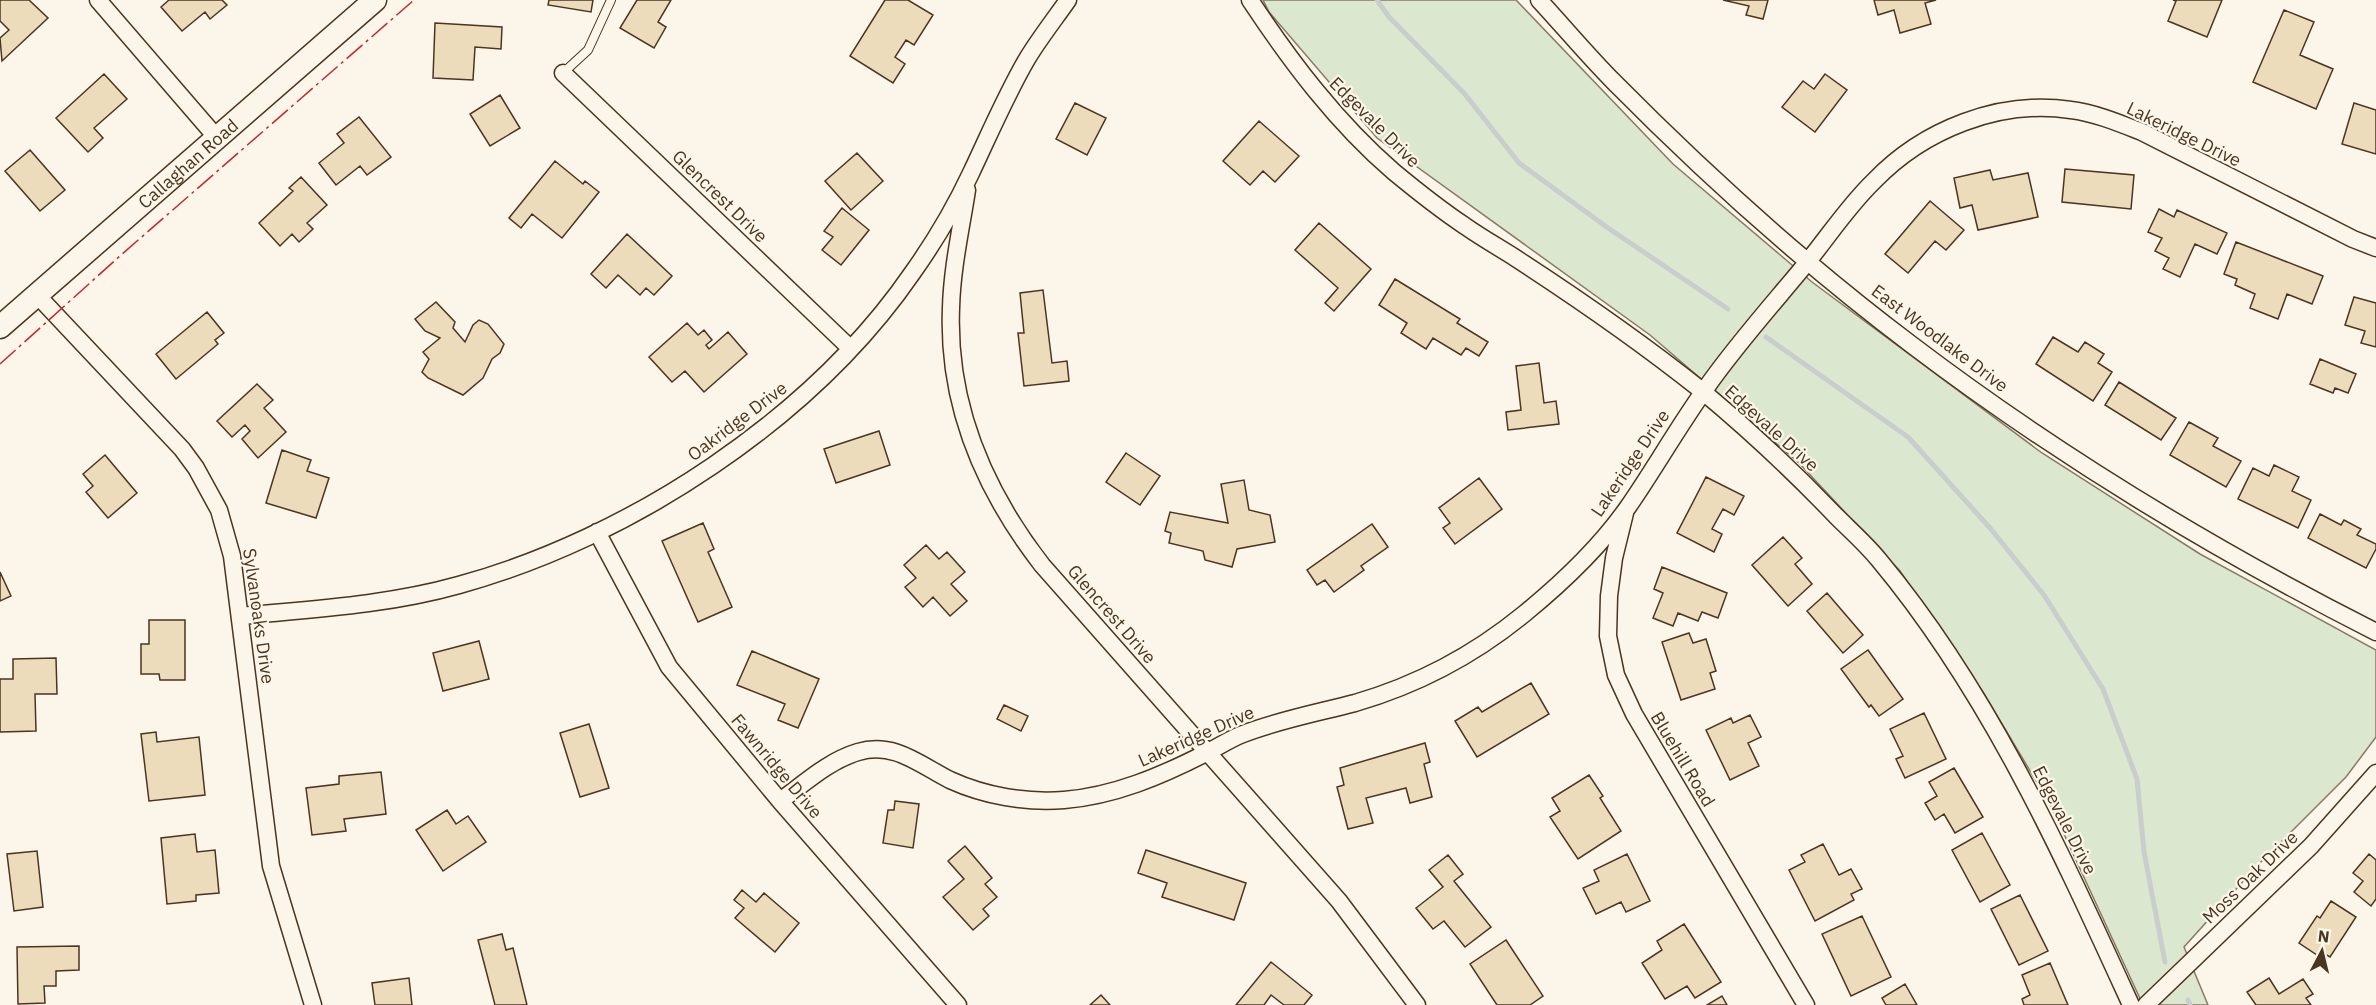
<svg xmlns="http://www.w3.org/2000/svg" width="2376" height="1005" viewBox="0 0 2376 1005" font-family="'IBM Plex Sans',sans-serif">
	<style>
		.green { fill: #dce7d0; stroke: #887966; stroke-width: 1.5 }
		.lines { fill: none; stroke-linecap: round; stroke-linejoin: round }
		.stream { stroke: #c9cecd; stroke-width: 5 }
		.building { fill: #ecdcbc; stroke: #4a3520; stroke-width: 1.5 }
		.lane-casing { stroke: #4a3520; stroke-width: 10 }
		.street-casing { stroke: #4a3520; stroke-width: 19 }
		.secondary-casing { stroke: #4a3520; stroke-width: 25 }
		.lane { stroke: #fbf6e9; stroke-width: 8 }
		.street { stroke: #fbf6e9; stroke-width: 16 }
		.secondary { stroke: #fbf6e9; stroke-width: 22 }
		.power { stroke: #c62828; stroke-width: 1.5; stroke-dasharray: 21 4.5 3 4.5; stroke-linecap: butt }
		.labels { text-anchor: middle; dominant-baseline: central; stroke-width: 4.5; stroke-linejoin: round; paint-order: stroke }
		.street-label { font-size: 18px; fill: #4a3520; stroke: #fbf6e9 }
	</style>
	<rect width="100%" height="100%" fill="#fbf6e9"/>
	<path class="green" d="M1263,0h253l157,164 139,118 230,171 158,101 176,96v87l-30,40 -89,89 -73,81 24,58h-65l-92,-199 -68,-114 -83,-121 -101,-108 -149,-128 -273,-197 -108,-126z"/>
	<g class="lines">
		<path class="stream" d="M1377,0l12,17 75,76 55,70 89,65 120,81
			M1766,337l142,100 82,91 54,67 59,94 34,90 7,73 21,110
			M2188,1000l2,5"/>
	</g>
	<path class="building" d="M0,0h29l19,18 -46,43 -2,-23 9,-8 -9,-9z
		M169,0h53l5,5 -17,14 -5,-7 -23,19 -21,-24z
		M549,0h44l-2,12 -43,-7z
		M637,0h34l-13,22 8,5 -12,21 -34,-20z
		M885,0h23l25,15 -19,30 -8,-5 -11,17 10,7 -12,19 -43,-27z
		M1723,0h45l-5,19 -17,-4 3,-9z
		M1874,0h62l-11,3 6,21 -31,9 -6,-23 -16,5z
		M2173,0h49l-15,37 -39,-16 8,-20z
		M2284,10l30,12 -14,33 33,14 -17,40 -63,-27z
		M435,23l67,4 -1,22 -26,-2 -2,33 -40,-2z
		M104,74l23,25 -33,29 9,10 -15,14 -32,-34z
		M1825,74l22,16 -32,42 -33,-25 21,-26 11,8z
		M500,95l20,33 -30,18 -20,-32z
		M1075,103l31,15 -19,37 -31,-16z
		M2354,103l22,7v44l-34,-10z
		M359,117l32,40 -24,18 -7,-9 -24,19 -17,-22 25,-20 -7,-9z
		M1259,121l40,35 -24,26 -12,-11 -13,14 -27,-24z
		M30,150l35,40 -25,21 -35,-40z
		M857,153l26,28 -32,29 -26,-29z
		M555,161l28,23 2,-3 14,11 -37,46 -30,-24 -11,14 -12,-10z
		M2065,169l69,6 -3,34 -69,-7z
		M1990,170l3,10 35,-7 10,44 -60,13 -6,-25 -12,3 -6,-30z
		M301,177l26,28 -20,18 6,6 -14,13 -7,-8 -12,12 -21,-23 34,-32 -4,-3z
		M1930,201l34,29 -18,20 -11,-9 -27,32 -23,-19z
		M842,208l27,22 -28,35 -19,-15 11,-13 -9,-6z
		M2159,209l15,8 3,-7 50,23 -10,21 -22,-10 -15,33 -17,-8 6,-11 -14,-7 7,-13 -14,-6z
		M1319,223l52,46 -37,42 -9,-8 13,-15 -43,-38z
		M627,234l45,42 -18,19 -8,-7 -6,7 -22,-20 -12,13 -15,-14z
		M2236,242l87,34 -11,28 -25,-10 -9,25 -28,-11 5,-14 -20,-9 2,-6 -13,-5z
		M1395,279l65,40 -3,4 31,19 -9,14 -13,-8 -5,7 -28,-17 -7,11 -25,-16 6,-10 -28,-18z
		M1043,290l9,73 15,-2 2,20 -45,5 -6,-53h6l-4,-40z
		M2354,297l22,6v44l-15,-4 4,-12 -20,-6z
		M436,302l19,20 -2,6 12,14 8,-17 6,-5 9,4 16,20 -4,9 -8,6 -9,19 -20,17 -35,-17 -6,-6 7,-13 -6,-7 17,-14 -15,-7 -10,-12z
		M207,312l17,21 -9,7 3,4 -42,35 -20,-25z
		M687,323l11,12 6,-5 8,10 -6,5 3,4 19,-17 19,22 -43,38 -19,-21 -13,11 -23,-25z
		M2053,337l25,15 7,-10 19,12 -6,9 14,9 -19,29 -57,-37z
		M2320,359l36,15 -8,19 -13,-5 -2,5 -23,-9z
		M1539,363l5,40 12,-2 3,23 -51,6 -2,-18 15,-2 -5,-44z
		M2119,382l57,36 -15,22 -56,-35z
		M257,384l16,16 -9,8 22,24 -28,26 -16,-19 8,-8 -5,-6 -13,12 -15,-16z
		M2189,422l29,16 -5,8 28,15 -15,26 -56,-32z
		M879,431l11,34 -54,18 -12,-34z
		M282,450l29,10 -4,11 22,7 -13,40 -50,-15z
		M1126,453l34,23 -20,29 -34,-23z
		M105,455l32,38 -29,25 -22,-26 7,-6 -10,-12z
		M2274,465l25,12 -7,14 19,9 -13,28 -60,-29 15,-31 16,8z
		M1706,477l38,19 -10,19 -11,-6 -11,20 10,5 -8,18 -37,-19z
		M1479,478l23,31 -47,35 -12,-16 7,-5 -11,-15z
		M1244,480l5,30 21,5 5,27 -38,7 -5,18 -27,-7 -2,-9 -34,-8 2,-10 -6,-2 5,-19 58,11 -7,-39z
		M2320,514l21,11 3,-5 17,9 -4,6 19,9v5l-10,19 -58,-30z
		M703,523l11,26 -6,3 24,55 -34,15 -36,-81z
		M1372,524l16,23 -27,19 3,4 -30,22 -9,-12 -8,5 -10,-15z
		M1783,537l19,21 -7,6 17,20 -24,22 -36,-41z
		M926,545l13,14 8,-7 18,20 -14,12 16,17 -17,15 -17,-19 -10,10 -18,-20 11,-9 -12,-13z
		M1662,567l65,26 -9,25 -16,-6 -4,9 -20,-8 -5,13 -20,-8 10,-25 -9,-4z
		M0,572l11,24 -11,5z
		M1827,593l36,42 -20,18 -36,-42z
		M149,620h36v60h-25l-1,-6h-18v-30h8z
		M1689,633l4,10 13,-4 10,32 -6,2 5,16 -34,11 -19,-58z
		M479,641l10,38 -46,12 -10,-38z
		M1868,650l35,49 -24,17 -8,-11 -2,2 -28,-38z
		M752,651l67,28 -21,49 -20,-8 7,-16 -48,-19z
		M56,658l1,36h-22l1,37 -36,1v-53h13v-20z
		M1531,683l18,31 -72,43 -22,-36 23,-14 4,5z
		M1004,705l24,11 -7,15 -24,-12z
		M1924,713l22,46 -41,19 -9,-19 7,-3 -13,-27z
		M1750,715l11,22 -13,6 11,23 -29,14 -24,-50 25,-12 2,5z
		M589,724l20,64 -29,9 -20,-64z
		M156,732l1,10 42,-5 6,58 -56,6 -8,-67z
		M1425,743l5,19 -6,2 8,33 -22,6 -4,-15 -40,10 7,25 -25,6 -11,-42 7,-2 -4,-17z
		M1954,768l29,49 -28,16 -11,-19 -9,6 -10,-17 12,-7 -8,-14z
		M381,772l5,42 -42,5 2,12 -34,4 -6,-47 33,-4v-8z
		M1589,775l14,21 -3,2 21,33 -43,28 -28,-42 10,-6 -8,-13z
		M895,801l24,3 -6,44 -30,-5 5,-33h6z
		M447,810l9,14 12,-8 18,26 -43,29 -27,-41z
		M1982,833l28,52 -30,17 -28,-52z
		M195,834l2,18 18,-2 4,43 -23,2v6l-29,3 -6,-66z
		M1823,844l16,31 12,-6 11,20 -11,5 3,6 -39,21 -26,-51 16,-8 -4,-7z
		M965,846l27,32 -7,6 12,13 -14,12 6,7 -16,14 -30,-33 21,-18 -16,-18z
		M1146,850l100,33 -12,37 -72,-23 5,-14 -29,-10z
		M37,851l6,56 -29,4 -7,-57z
		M1627,854l23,47 -24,11 -5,-10 -25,12 -13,-26 16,-7 -5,-11z
		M2369,854l7,6v39l-5,7 -17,-14 9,-11 -10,-8z
		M1448,855l15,19 -9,7 37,46 -26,20 -21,-26 -11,8 -17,-21 27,-21 -14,-17z
		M742,890l14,12 8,-9 35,30 -24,29 -40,-34 9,-10 -10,-8z
		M2020,895l28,56 -29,14 -28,-56z
		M2331,901l25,16 -26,40 -10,-6 -3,4 -18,-12 18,-27 3,2z
		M1862,916l29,61 -40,19 -29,-62z
		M1684,924l37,58 -26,16 -8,-12 -22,13 -23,-36 20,-13 -5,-9z
		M502,934l4,16 7,-2 14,57h-32l-17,-65z
		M1506,940l37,56 -13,9h-33l-27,-41z
		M79,946v24l-23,1v15h-12l1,17 -27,1 -1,-57z
		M1271,962l41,33 -8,10h-20l-13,-10 -7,10h-28z
		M2050,963l18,42h-44l-2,-6 8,-4 -8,-20z
		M409,978l3,27h-37l-3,-22z
		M2269,978l10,16 24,-15 10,15 -7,4 5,7h-55l-9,-13z
		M1905,984l12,21h-31l-4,-7z
		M1101,995l9,10h-20z
		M1722,996l5,9h-20z"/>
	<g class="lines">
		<g class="lane-casing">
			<path id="lane" d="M563,73l25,-23 23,-50"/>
		</g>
		<g class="street-casing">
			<path id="street" d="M98,0l119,138
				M1250,0c41,62 87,123 144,172 23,19 47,38 71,54 17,12 35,22 52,33 63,41 125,84 184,131 47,39 92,81 135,126 14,14 30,28 43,44 110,132 181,290 252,445
				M1539,0c25,27 49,56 75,82 93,94 193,184 298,263 145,110 302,205 464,287
				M563,73l287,275
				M967,190c-6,39 -15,78 -16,118 -4,96 33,182 91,257l297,336 78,104
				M37,295l145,154 14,19 23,42 13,46 39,310 42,139
				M1625,513l-11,45 -5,38 -1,40 8,39 18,39 172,291
				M597,532l72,135 111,134 178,204
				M241,616c73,-7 147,-11 218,-31 171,-47 353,-166 454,-313 22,-31 42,-65 58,-99 18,-38 35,-78 56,-114 12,-20 27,-39 41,-59
				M780,801c25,-18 48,-40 78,-49 36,-11 62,13 92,28 35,16 76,23 114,20 50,-4 97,-24 142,-47 12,-6 24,-14 37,-19 36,-14 74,-21 112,-31 62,-18 119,-48 169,-89 38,-31 76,-67 104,-107 27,-39 50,-80 78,-119 30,-43 66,-83 99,-123 23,-28 43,-59 69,-84 49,-51 125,-82 197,-71 24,3 48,13 71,22l211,107 23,9
				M2146,1005l165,-159 65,-73"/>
		</g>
		<g class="secondary-casing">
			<g id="secondary">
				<path id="s1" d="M0,327l375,-327"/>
			</g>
		</g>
		<use href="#lane" class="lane"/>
		<use href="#street" class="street"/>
		<use href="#secondary" class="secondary"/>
		<path class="power" d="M0,364l121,-109 293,-255"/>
	</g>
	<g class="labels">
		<g class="street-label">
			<text transform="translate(1375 122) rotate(45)">Edgevale Drive</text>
			<text transform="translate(2184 134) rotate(26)">Lakeridge Drive</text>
			<text stroke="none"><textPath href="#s1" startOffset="249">Callaghan Road</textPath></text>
			<text transform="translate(720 196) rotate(44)">Glencrest Drive</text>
			<text transform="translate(1940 338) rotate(37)">East Woodlake Drive</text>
			<text transform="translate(737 421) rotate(-37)">Oakridge Drive</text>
			<text transform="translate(1772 428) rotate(42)">Edgevale Drive</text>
			<text transform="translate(1630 463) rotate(-56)">Lakeridge Drive</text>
			<text transform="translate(1112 614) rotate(49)">Glencrest Drive</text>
			<text transform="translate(259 616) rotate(82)">Sylvanoaks Drive</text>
			<text transform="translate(1196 736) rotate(-24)">Lakeridge Drive</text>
			<text transform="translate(1683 759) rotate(59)">Bluehill Road</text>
			<text transform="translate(777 766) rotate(50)">Fawnridge Drive</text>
			<text transform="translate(2065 820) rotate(63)">Edgevale Drive</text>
			<text transform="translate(2250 877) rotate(-44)">Moss Oak Drive</text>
		</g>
	</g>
	<g transform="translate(2322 951) rotate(7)" stroke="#fbf6e9" stroke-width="4.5" paint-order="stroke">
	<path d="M0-4.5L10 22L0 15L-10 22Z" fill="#4a3520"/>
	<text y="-9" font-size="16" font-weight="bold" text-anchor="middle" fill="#4a3520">N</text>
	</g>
</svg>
